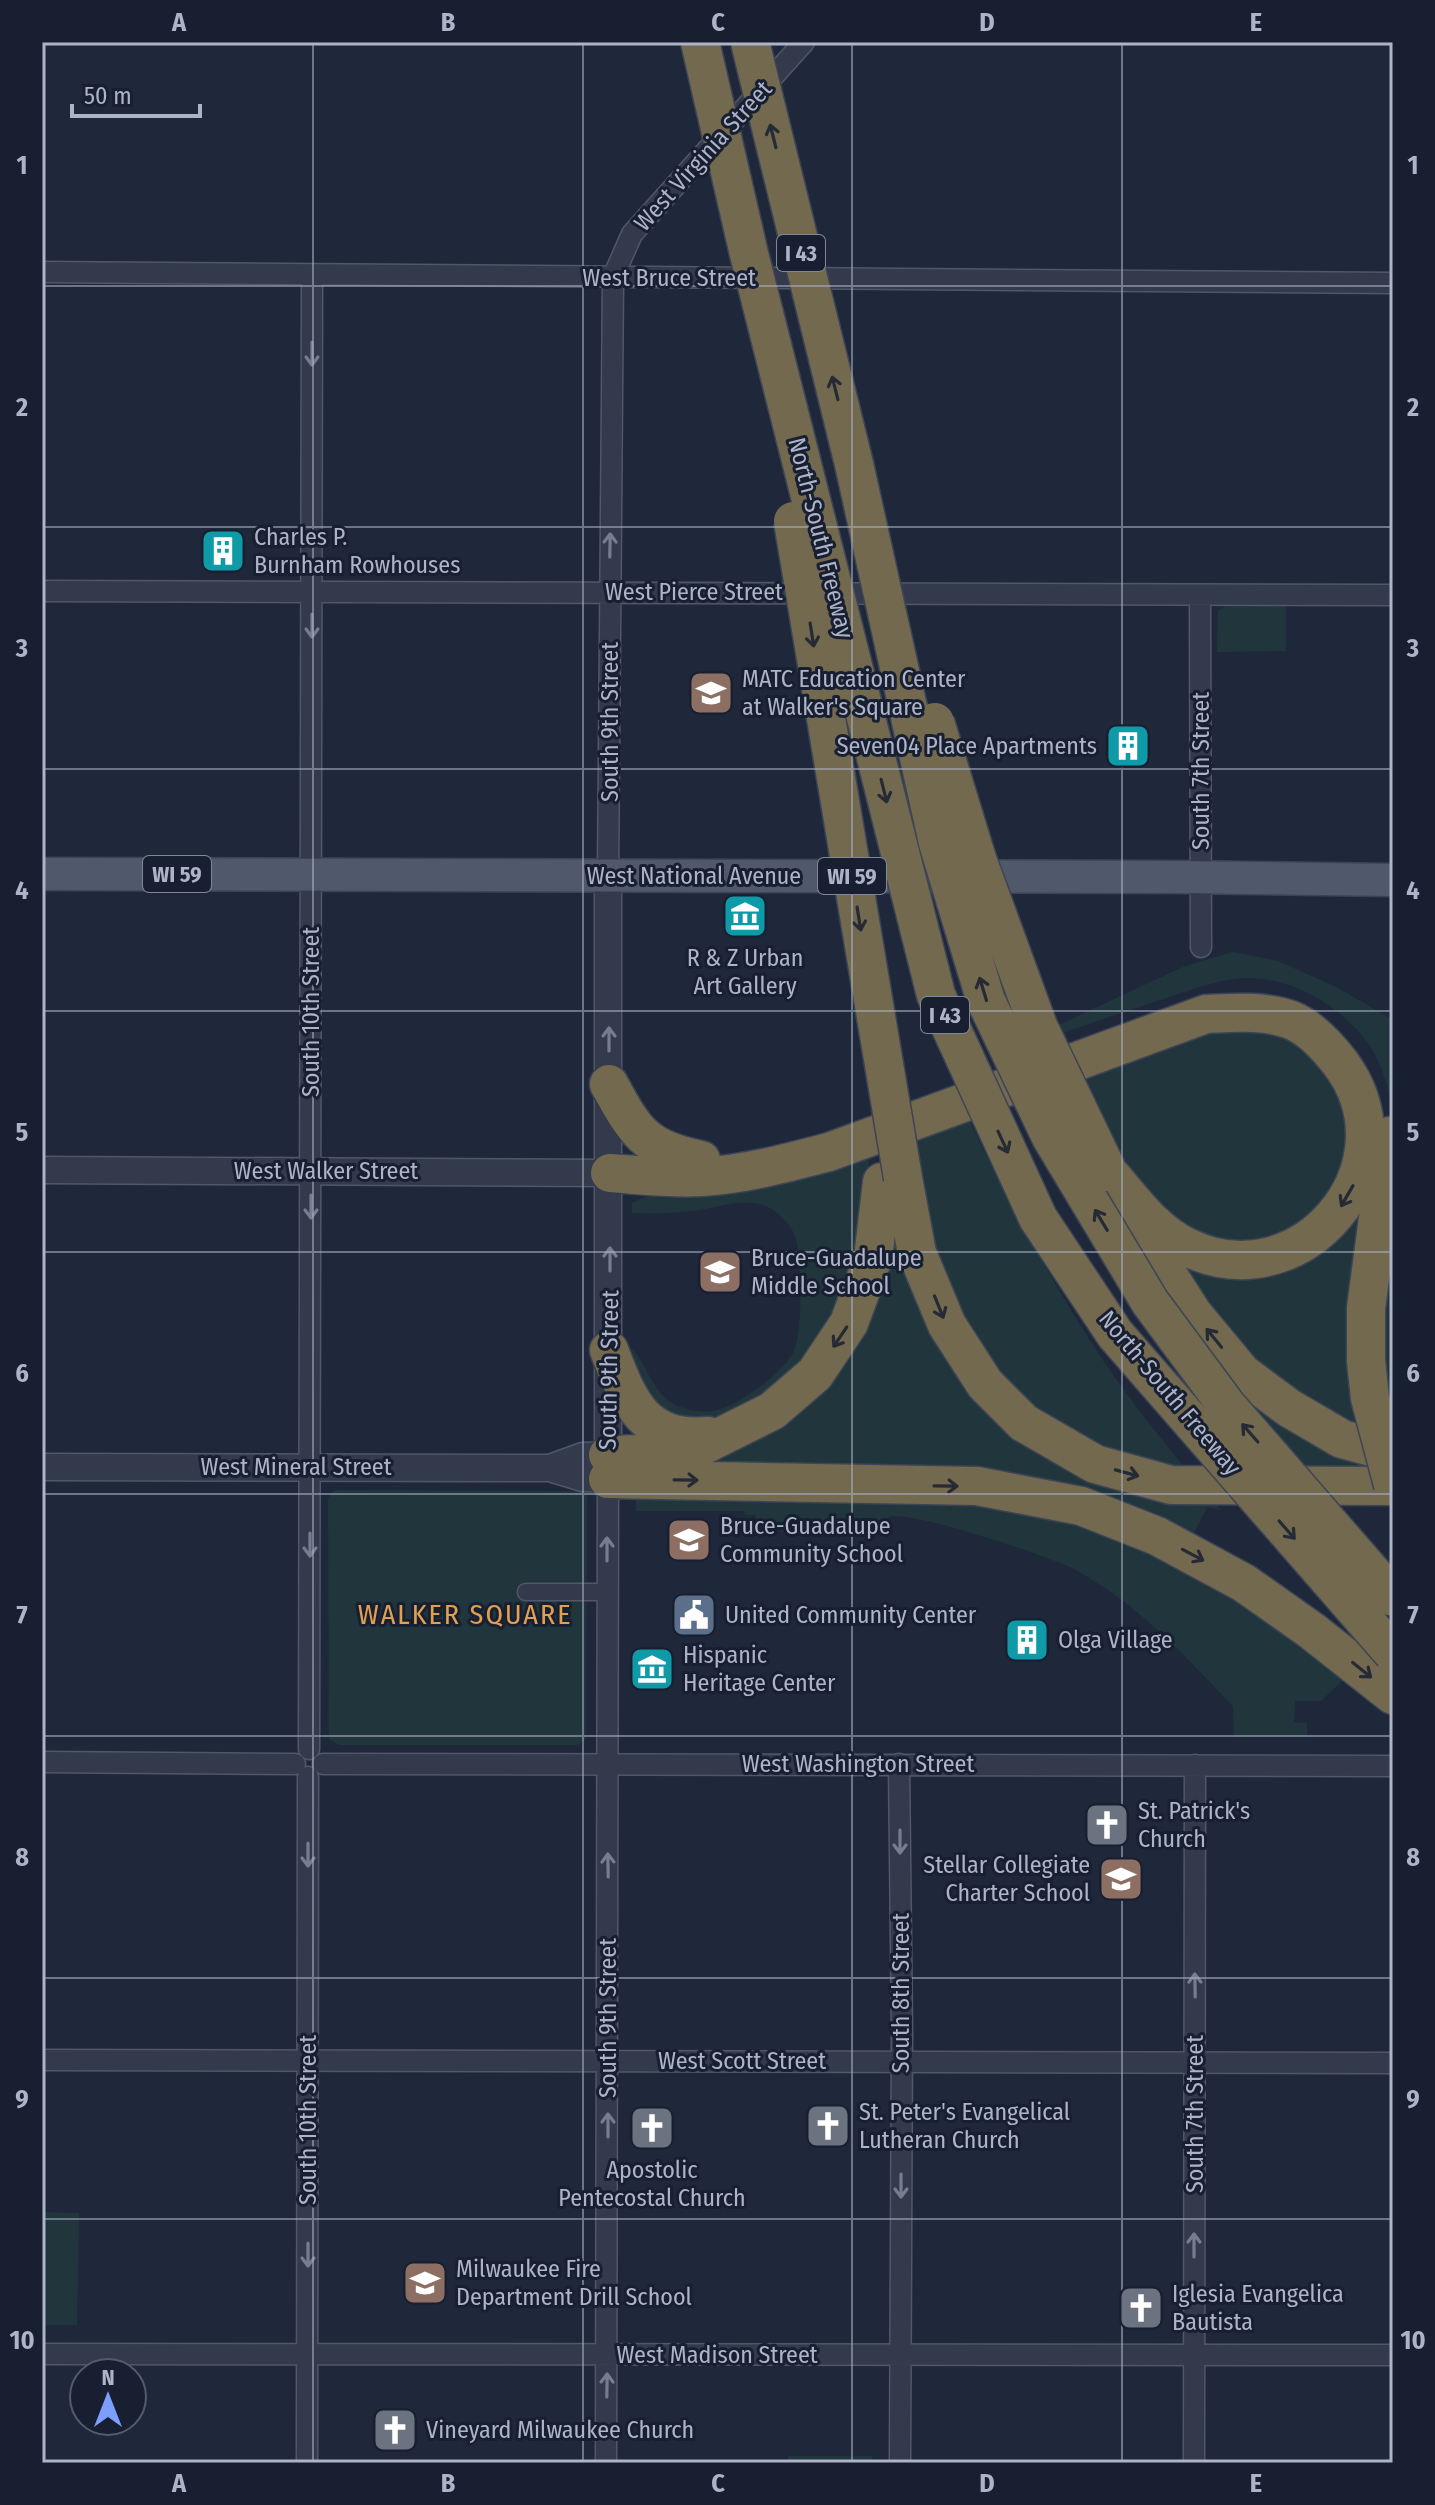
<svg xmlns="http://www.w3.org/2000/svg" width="1435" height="2505" viewBox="0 0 1435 2505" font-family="'Fira Sans Condensed',sans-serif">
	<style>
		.green { fill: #21363c }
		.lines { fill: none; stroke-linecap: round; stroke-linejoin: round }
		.pedestrian-casing { stroke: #505769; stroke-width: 19 }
		.minor-casing { stroke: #505769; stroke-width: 23 }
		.tertiary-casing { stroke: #505769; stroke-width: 29 }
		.primary-casing { stroke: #3c4355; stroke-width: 35 }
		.motorway-casing { stroke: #3d4456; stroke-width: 41 }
		.pedestrian { stroke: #333a4b; stroke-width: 16 }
		.minor { stroke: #333a4b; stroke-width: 20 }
		.tertiary { stroke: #333a4b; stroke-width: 26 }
		.primary { stroke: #50596c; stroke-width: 32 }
		.motorway { stroke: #72694f; stroke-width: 38 }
		.motorway-bridge-casing { stroke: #3d4456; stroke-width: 41; stroke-linecap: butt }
		.motorway-bridge { stroke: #72694f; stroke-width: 38 }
		.oneway { stroke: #262a35 }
		.oneway2 { stroke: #767d90 }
		.grid { fill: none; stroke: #adb4c8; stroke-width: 2; stroke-opacity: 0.55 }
		.labels { text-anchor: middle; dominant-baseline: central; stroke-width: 6; stroke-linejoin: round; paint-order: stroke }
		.shield { fill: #181f30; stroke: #80879a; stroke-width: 2 }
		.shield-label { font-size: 22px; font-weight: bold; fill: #adb4c8 }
		.street-label { font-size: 24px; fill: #adb4c8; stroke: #181f30 }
		.poi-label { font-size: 24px; fill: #adb4c8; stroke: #181f30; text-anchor: start }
		.quarter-label { font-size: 28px; letter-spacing: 2px; fill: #dfa051; stroke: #181f30 }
		.neatline { fill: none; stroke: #adb4c8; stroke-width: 3 }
		.grid-label { font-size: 26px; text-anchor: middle; font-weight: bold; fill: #adb4c8 }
	</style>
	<rect width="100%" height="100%" fill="#1f283b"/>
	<path class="green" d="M1228,604h58v47l-69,1 1,-41z
		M1232,952l46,9 58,26 57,33v89c-5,-21 -11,-45 -23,-63 -26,-38 -76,-69 -124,-68 -25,1 -47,9 -71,17 -40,13 -80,27 -121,41l-2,-8 131,-61z
		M1226,997c35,-1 68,6 97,28 62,47 55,109 47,178 -5,36 -10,72 -14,109 -4,41 2,81 9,121 -113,-43 -155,-106 -220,-203l4,-3c119,123 286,-57 187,-185 -25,-26 -61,-42 -98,-41 -47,1 -120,36 -167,53l-2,-6 129,-45z
		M1279,1025l63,56 9,79 -51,73 -86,15 -72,-48 -72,-129 119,-43z
		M964,1109c38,81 80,161 129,236 28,44 62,86 95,127l-55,-7 -109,-53 -73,-94 -46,-188z
		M870,1143l-6,93 -36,101 -88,82h-78l-27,-45 -3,-26c14,16 20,41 38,54 13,8 33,12 48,8 22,-6 66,-38 76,-59 9,-19 8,-96 1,-115 -5,-14 -21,-29 -35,-32 -19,-5 -43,3 -61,6 -23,3 -44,4 -67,3v-10l29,-14z
		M1393,1160v281l-19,-90z
		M890,1190l95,210 224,97 12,13 -14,-3 -19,38 -57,-25 -348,-45 -95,-16 126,-75z
		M1244,1397l149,77h-82z
		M337,1490l243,1 7,2 -1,246 -9,6h-238l-10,-6 -1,-240 4,-7z
		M632,1497l380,4 166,60 169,115 -26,25h-26l-1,21 13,1v14h-73l-1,-31c-36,-37 -70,-75 -111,-106 -14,-11 -31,-21 -46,-30 -21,-12 -171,-62 -187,-53 -6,3 -7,10 -8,16l-100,-2v-5l-25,1v-12h-11l-1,-4h-108v-11z
		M42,2212l37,1 -2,112h-35z
		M788,2456h84v7h-84z"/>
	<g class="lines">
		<g class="pedestrian-casing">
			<path id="pedestrian" d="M526,1592h81"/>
		</g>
		<g class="minor-casing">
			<path id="minor" d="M42,272l1351,11
				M42,591l1351,4
				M1200,595l1,352
				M608,875l5,-598 19,-43 172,-192
				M309,1749l3,-1473
				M42,1762l253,2
				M323,1764l1070,2
				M899,1764l3,269 -2,430
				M42,2060l1351,3
				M42,2354l1351,1
				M307,2463l1,-686
				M606,2463l2,-984
				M1194,2463l1,-698"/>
		</g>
		<g class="tertiary-casing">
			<path id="tertiary" d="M42,1170l568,3
				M42,1467l508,1 33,10 25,1v-604
				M550,1468l33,-12 25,-1"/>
		</g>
		<g class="primary-casing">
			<path id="primary" d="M42,874l1134,3 217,3"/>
		</g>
		<g class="motorway-casing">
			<path id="motorway" d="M609,1084c27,50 36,64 92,76
				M610,1173c30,2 61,6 92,4 44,-3 85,-14 127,-25l377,-138c27,-1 59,-4 85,6 20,8 37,27 50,44 75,102 -40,239 -154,183 -34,-16 -55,-48 -79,-75
				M903,1178l14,75 30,72 38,59 39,39 71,41 76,21 222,1
				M1131,1217l62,97 49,59 47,35 53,31 51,14
				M609,1350c20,52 34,91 99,86
				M1366,1361v-53l23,-172
				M608,1455l63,-2 31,-7 70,-35 43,-37 34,-51 24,-65 9,-76
				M608,1479l369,7 104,20 76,30 87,47 68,48 81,64"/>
		</g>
		<use href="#pedestrian" class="pedestrian"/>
		<use href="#minor" class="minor"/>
		<use href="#tertiary" class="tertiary"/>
		<use href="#primary" class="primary"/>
		<use href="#motorway" class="motorway"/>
		<g class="motorway-bridge-casing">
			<path id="motorway-bridge" d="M700,42l49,212 187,741 102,223 77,116 278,319
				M750,42l104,422 84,379 48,158 65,136 99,165 77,104 166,191
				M793,521l110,657
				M935,722l42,137 61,167 70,146
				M1366,1361l4,37 23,87"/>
		</g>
		<use href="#motorway-bridge" class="motorway-bridge"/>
	</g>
	<defs><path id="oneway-shaft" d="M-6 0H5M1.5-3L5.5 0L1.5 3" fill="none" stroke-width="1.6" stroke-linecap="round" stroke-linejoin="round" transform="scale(2)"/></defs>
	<g class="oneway">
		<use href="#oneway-shaft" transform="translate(773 136) rotate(-104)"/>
		<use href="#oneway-shaft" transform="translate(835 388) rotate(-104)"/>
		<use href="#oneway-shaft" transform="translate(812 635) rotate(81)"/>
		<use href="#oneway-shaft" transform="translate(884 791) rotate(76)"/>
		<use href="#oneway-shaft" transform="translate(859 919) rotate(81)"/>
		<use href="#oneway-shaft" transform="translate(983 989) rotate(-107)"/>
		<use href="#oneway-shaft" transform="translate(1003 1142) rotate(65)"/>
		<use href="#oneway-shaft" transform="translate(1347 1196) rotate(120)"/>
		<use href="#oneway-shaft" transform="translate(1101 1220) rotate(-121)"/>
		<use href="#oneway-shaft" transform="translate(939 1307) rotate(68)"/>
		<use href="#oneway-shaft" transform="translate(840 1337) rotate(124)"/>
		<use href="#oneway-shaft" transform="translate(1214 1338) rotate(-129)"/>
		<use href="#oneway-shaft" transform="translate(1250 1433) rotate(-131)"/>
		<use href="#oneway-shaft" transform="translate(1127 1473) rotate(15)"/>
		<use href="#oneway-shaft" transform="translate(686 1480) rotate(1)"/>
		<use href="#oneway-shaft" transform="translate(946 1486) rotate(1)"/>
		<use href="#oneway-shaft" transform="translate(1287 1530) rotate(49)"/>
		<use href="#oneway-shaft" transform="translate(1193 1555) rotate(28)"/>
		<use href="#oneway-shaft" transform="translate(1362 1670) rotate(39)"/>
	</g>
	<g class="oneway2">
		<use href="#oneway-shaft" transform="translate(312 354) rotate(90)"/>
		<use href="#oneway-shaft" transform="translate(610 545) rotate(-89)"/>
		<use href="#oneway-shaft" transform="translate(312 626) rotate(90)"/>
		<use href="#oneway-shaft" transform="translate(609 1039) rotate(-90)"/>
		<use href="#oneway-shaft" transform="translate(311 1207) rotate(90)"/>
		<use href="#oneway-shaft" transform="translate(610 1259) rotate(-90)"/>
		<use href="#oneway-shaft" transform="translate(310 1545) rotate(90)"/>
		<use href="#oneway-shaft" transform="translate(607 1549) rotate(-90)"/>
		<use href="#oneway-shaft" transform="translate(900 1842) rotate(90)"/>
		<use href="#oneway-shaft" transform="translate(308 1855) rotate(90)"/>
		<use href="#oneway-shaft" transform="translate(608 1865) rotate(-91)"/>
		<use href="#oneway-shaft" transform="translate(1195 1985) rotate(-91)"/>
		<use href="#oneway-shaft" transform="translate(608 2125) rotate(-90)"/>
		<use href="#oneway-shaft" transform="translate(901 2186) rotate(90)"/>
		<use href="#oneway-shaft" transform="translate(1194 2245) rotate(-90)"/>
		<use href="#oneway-shaft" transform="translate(308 2255) rotate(90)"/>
		<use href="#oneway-shaft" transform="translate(607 2385) rotate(-89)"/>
	</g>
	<path class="grid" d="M313,42v2421M583,42v2421M852,42v2421M1122,42v2421M42,286h1351M42,527h1351M42,769h1351M42,1011h1351M42,1252h1351M42,1494h1351M42,1736h1351M42,1978h1351M42,2219h1351"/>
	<defs>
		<g id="building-square" transform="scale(2.3)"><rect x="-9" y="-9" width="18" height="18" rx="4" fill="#0f9aa8" stroke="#181f30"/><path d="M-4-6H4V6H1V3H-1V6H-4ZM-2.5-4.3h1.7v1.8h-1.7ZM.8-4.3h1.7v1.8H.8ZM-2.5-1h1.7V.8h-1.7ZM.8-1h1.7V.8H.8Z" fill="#fff"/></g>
		<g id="university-square" transform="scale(2.3)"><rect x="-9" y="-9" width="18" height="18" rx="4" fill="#8d6e63" stroke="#181f30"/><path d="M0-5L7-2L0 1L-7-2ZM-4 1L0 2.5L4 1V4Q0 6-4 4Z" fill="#fff"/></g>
		<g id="museum-square" transform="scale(2.3)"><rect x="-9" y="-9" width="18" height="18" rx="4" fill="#0f9aa8" stroke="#181f30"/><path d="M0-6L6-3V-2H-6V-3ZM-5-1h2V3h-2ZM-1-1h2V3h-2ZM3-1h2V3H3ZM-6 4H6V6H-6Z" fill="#fff"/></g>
		<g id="school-square" transform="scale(2.3)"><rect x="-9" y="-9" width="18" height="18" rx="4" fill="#8d6e63" stroke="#181f30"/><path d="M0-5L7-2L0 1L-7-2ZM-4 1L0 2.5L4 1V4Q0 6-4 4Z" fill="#fff"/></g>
		<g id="civic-square" transform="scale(2.3)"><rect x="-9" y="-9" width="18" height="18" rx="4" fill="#5c6f8a" stroke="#181f30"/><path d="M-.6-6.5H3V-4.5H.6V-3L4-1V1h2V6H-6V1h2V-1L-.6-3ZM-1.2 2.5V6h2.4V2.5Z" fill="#fff"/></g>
		<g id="church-square" transform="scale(2.3)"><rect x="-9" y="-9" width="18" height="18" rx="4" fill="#6b7280" stroke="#181f30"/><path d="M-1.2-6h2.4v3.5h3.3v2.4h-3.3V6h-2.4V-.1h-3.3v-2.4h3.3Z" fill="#fff"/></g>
	</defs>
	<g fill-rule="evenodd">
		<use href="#building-square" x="223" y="551"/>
		<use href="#university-square" x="711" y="693"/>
		<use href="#building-square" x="1128" y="746"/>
		<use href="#museum-square" x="745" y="916"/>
		<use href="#school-square" x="720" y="1272"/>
		<use href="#school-square" x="689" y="1540"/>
		<use href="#civic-square" x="694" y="1615"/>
		<use href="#building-square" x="1027" y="1640"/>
		<use href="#museum-square" x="652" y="1669"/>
		<use href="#church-square" x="1107" y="1825"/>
		<use href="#school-square" x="1121" y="1879"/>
		<use href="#church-square" x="828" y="2126"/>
		<use href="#church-square" x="652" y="2128"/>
		<use href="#school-square" x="425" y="2283"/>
		<use href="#church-square" x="1141" y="2308"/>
		<use href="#church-square" x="395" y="2430"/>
	</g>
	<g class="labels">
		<g class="shield">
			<rect x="777" y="235" width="48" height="36" rx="6"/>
			<rect x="143" y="856" width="68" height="36" rx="6"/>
			<rect x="818" y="858" width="68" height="36" rx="6"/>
			<rect x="921" y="997" width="48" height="36" rx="6"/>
		</g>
		<g class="shield-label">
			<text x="801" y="253">I 43</text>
			<text x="177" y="874">WI 59</text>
			<text x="852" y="876">WI 59</text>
			<text x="945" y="1015">I 43</text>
		</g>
		<g class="street-label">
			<text transform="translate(703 156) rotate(-48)">West Virginia Street</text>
			<text x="669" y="278">West Bruce Street</text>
			<text transform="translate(821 538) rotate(76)">North-South Freeway</text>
			<text x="694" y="592">West Pierce Street</text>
			<text transform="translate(610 722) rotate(-90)">South 9th Street</text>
			<text transform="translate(1201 771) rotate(-90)">South 7th Street</text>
			<text x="694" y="876">West National Avenue</text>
			<text transform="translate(311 1012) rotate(-90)">South 10th Street</text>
			<text x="326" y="1171">West Walker Street</text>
			<text transform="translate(609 1370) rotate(-89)">South 9th Street</text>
			<text transform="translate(1170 1393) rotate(50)">North-South Freeway</text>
			<text x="296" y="1467">West Mineral Street</text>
			<text x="858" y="1764">West Washington Street</text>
			<text transform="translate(901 1993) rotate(-90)">South 8th Street</text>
			<text transform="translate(608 2018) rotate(-90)">South 9th Street</text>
			<text x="742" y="2061">West Scott Street</text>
			<text transform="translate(1195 2114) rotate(-90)">South 7th Street</text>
			<text transform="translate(308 2120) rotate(-90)">South 10th Street</text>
			<text x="717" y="2355">West Madison Street</text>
		</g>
		<g class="poi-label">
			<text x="254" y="537">Charles P.<tspan x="254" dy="28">Burnham Rowhouses</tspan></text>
			<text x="742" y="679">MATC Education Center<tspan x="742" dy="28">at Walker's Square</tspan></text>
			<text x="1097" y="746" text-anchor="end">Seven04 Place Apartments</text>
			<text x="745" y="958" text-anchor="middle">R &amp; Z Urban<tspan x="745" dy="28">Art Gallery</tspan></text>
			<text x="751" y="1258">Bruce-Guadalupe<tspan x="751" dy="28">Middle School</tspan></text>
			<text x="720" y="1526">Bruce-Guadalupe<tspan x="720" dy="28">Community School</tspan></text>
			<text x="725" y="1615">United Community Center</text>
			<text x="1058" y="1640">Olga Village</text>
			<text x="683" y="1655">Hispanic<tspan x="683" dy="28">Heritage Center</tspan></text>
			<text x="1138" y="1811">St. Patrick's<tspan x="1138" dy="28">Church</tspan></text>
			<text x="1090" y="1865" text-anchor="end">Stellar Collegiate<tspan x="1090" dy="28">Charter School</tspan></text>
			<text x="859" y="2112">St. Peter's Evangelical<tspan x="859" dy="28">Lutheran Church</tspan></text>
			<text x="652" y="2170" text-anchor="middle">Apostolic<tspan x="652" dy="28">Pentecostal Church</tspan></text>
			<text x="456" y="2269">Milwaukee Fire<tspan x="456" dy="28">Department Drill School</tspan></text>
			<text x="1172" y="2294">Iglesia Evangelica<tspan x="1172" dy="28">Bautista</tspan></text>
			<text x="426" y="2430">Vineyard Milwaukee Church</text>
		</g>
		<g class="quarter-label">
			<text x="465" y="1614">WALKER SQUARE</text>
		</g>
	</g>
	<rect width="1435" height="2505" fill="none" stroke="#181f30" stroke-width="88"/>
	<g transform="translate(108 2397)"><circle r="38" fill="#181f30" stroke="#545b6d" stroke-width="2"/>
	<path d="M0-6L14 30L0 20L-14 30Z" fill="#7b9eff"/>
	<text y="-12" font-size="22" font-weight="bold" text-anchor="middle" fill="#adb4c8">N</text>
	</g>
	<path d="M72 104v12h128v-12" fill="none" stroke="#adb4c8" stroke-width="4"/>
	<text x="84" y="104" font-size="24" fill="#adb4c8" stroke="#181f30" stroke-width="6" paint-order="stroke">50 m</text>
	<rect x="44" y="44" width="1347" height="2417" class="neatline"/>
	<g class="grid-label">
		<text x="179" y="31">A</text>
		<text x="448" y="31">B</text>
		<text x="718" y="31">C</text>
		<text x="987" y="31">D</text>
		<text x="1256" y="31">E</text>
		<text x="22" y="174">1</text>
		<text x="1413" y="174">1</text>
		<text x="22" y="416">2</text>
		<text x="1413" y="416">2</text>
		<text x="22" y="657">3</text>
		<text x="1413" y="657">3</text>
		<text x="22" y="899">4</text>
		<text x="1413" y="899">4</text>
		<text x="22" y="1141">5</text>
		<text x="1413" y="1141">5</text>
		<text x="22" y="1382">6</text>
		<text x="1413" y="1382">6</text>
		<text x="22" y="1624">7</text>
		<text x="1413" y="1624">7</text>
		<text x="22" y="1866">8</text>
		<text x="1413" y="1866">8</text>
		<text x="22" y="2108">9</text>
		<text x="1413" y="2108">9</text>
		<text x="22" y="2349">10</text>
		<text x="1413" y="2349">10</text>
		<text x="179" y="2492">A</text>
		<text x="448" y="2492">B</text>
		<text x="718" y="2492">C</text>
		<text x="987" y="2492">D</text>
		<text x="1256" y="2492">E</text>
	</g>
</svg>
